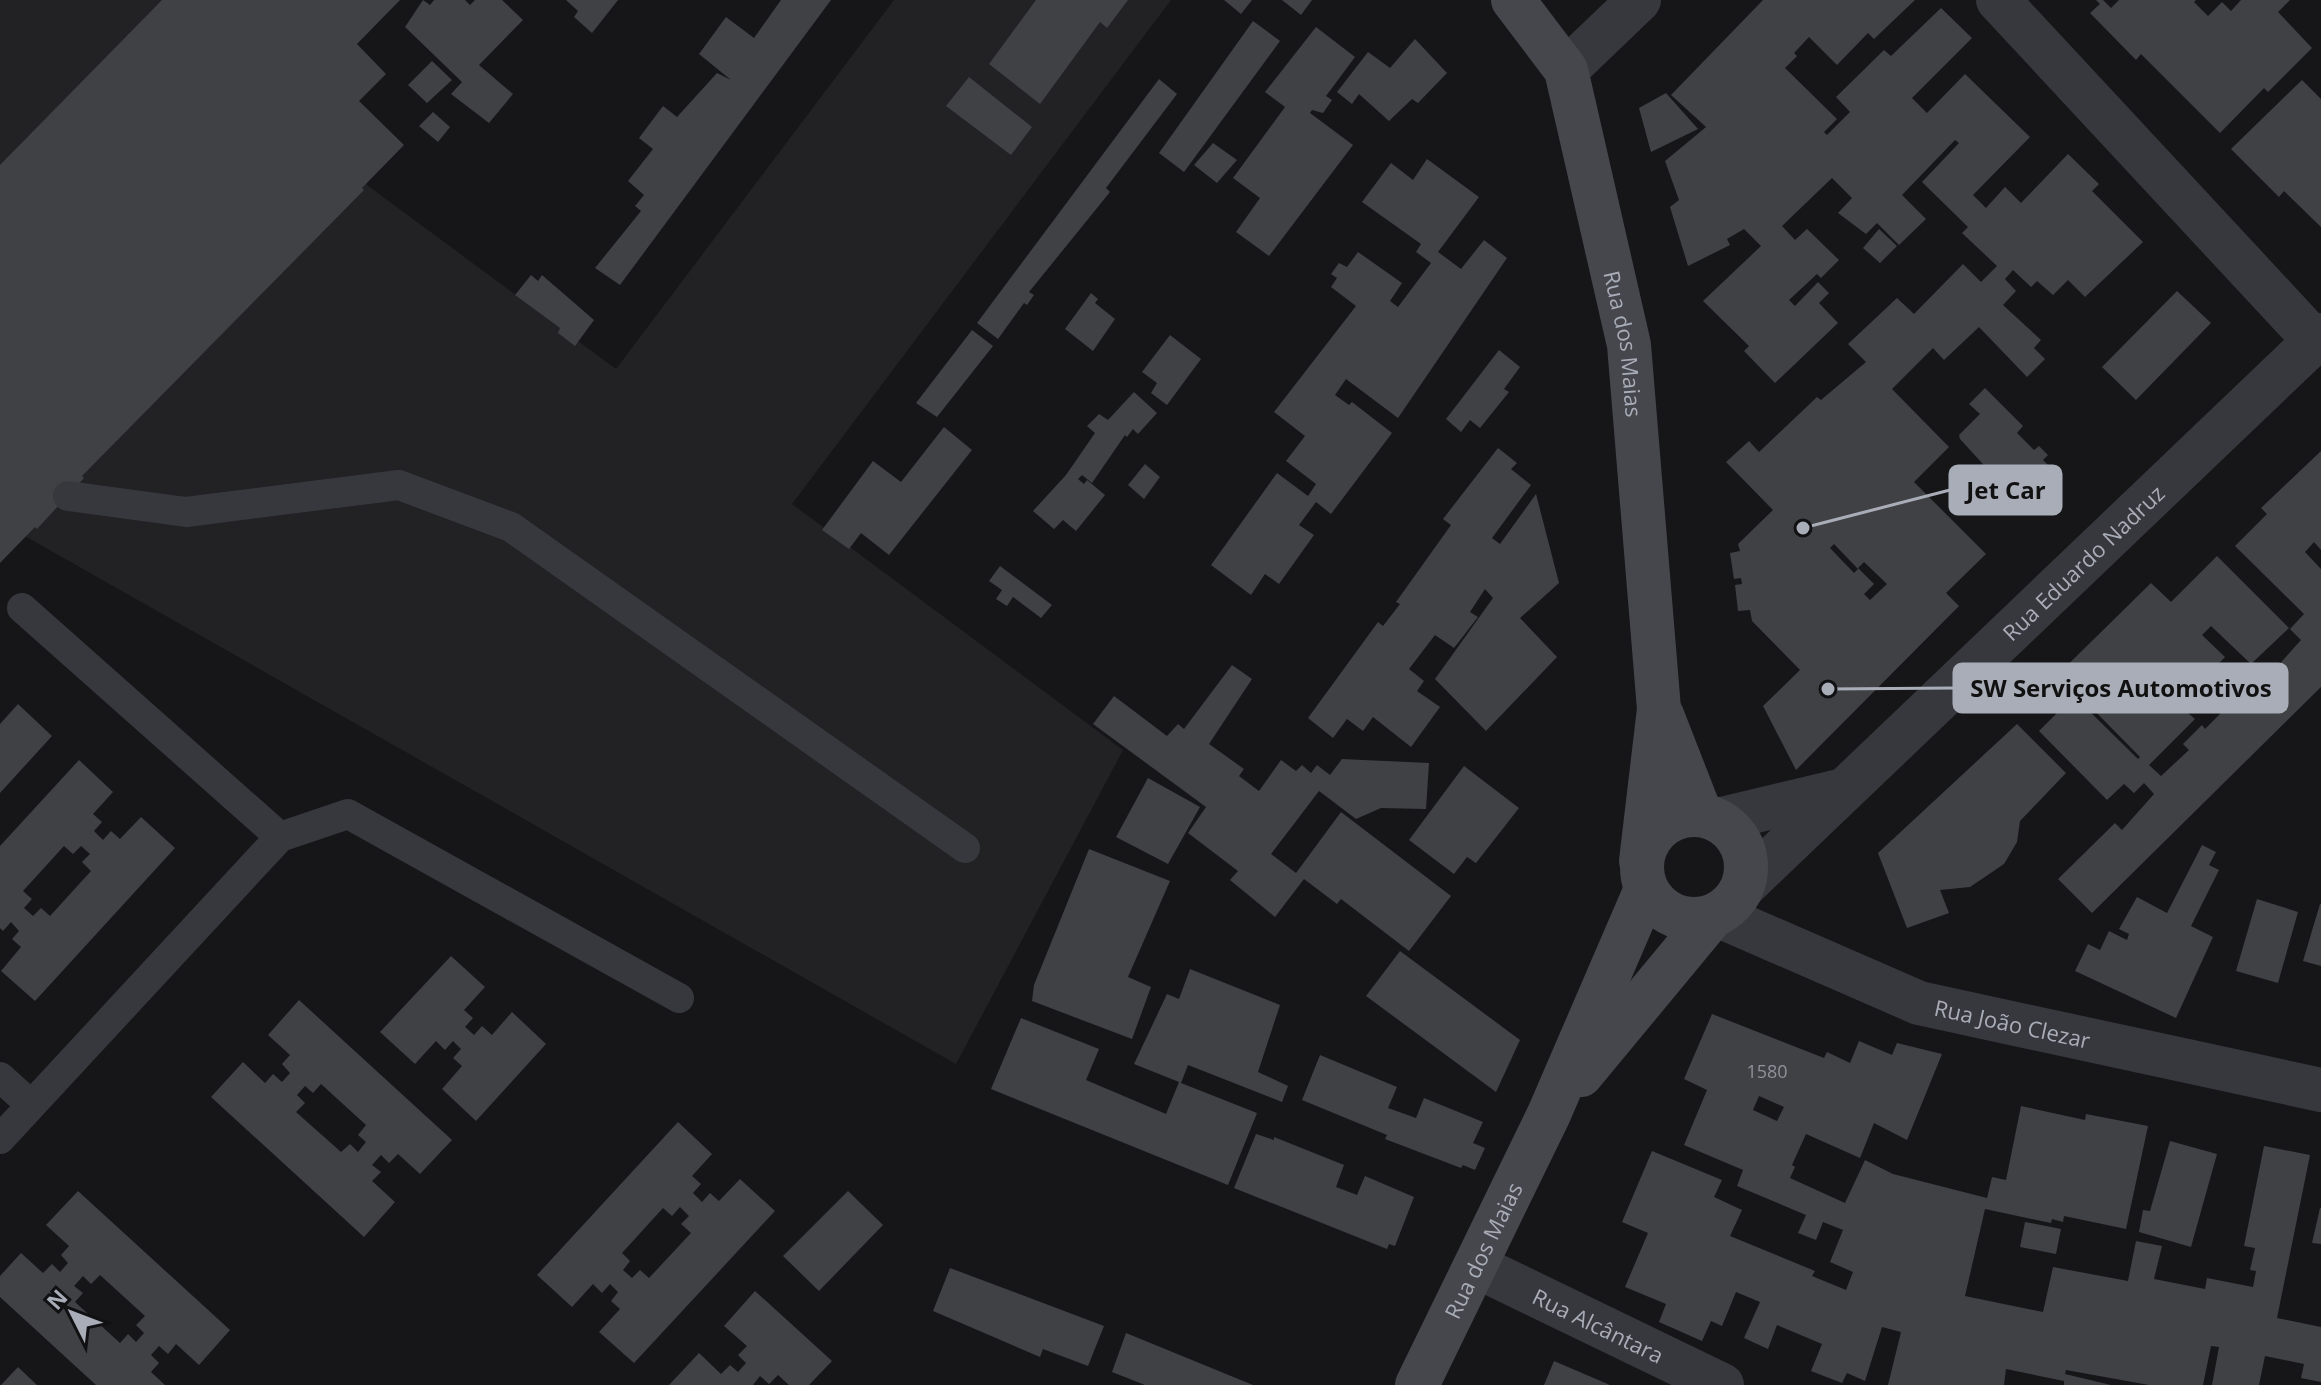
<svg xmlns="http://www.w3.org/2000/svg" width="2321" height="1385" viewBox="0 0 2321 1385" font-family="'Open Sans',sans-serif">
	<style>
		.built { fill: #222225 }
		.building { fill: #404145; fill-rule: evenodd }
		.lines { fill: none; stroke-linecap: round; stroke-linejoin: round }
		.service { stroke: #37383d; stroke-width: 30 }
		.minor { stroke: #37383d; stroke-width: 44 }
		.tertiary { stroke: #37383d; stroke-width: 44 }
		.secondary { stroke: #45474d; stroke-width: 44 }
		.labels { text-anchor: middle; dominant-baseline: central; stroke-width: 7; stroke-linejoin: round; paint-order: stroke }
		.number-label { font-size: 18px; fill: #8e929b }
		.street-label { font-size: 22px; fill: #a8adb8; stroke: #111113 }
		.leader { fill: none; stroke: #a8adb8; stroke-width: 3 }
		.callout-dot { fill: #a8adb8; stroke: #111113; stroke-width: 3 }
		.callout { fill: #a8adb8; stroke: #a8adb8; stroke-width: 3 }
		.callout-label { font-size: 24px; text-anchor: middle; font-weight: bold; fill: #111 }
	</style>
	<rect width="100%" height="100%" fill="#161618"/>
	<path class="built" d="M0,0h364l-67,64 51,107 268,198 278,-369h277l-379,504 331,246 -167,314 -947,-537 -9,9z"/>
	<path class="building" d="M162,0h238l-43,44 29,30 -27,27 45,44 -42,43 2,2 -282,286 2,2 -47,51 -2,-2 -35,36v-398z
		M423,0l7,5 4,-5h31l5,5 5,-5h27l21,20 -44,45 34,29 -24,29 -38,-29 11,-12 -57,-55z
		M566,0h52l-26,33 -18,-16 4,-6z
		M781,0h50l-211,285 -25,-17 46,-57 -6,-5 9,-11 -16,-14 25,-32 -14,-11 24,-32 14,11 40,-44 14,7 -32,-26 27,-37 28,21z
		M1036,0h92l-21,28 -7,-6 -60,82 -51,-40z
		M1224,0h28l-11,14z
		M1282,0h30l-11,15z
		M1763,0h152l-41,39 -6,-6 -31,32 -28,-28 -15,16 3,3 -12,12 52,51 -13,13 3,3 23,-23 -14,-15 48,-47 7,6 50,-48 31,30 -60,60 15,15 38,-39 65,63 -57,58 13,13 19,-21 16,16 47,-49 31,30 -7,7 51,51 -58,55 -17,-17 -15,15 -16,-14 -6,6 -18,-17 -8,9 11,12 -13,14 38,35 -7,8 11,11 -18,18 -48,-50 -35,33 -11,-12 -41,41 57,58 -35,35 72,72 -40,39 13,13 -163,164 -33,-64 37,-36 -48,-49 -2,-11 -12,1 -3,-26 7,-1 -1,-6 -7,1 -4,-26 10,-2 -2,-7 35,-34 -47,-48 23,-21 10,11 58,-55 4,3 45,-38 -18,-18 49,-46 17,16 49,-50 18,18 16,-16 -35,-33 6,-6 -46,-45 37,-39 -4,-3 -53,55 24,24 -27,26 -22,-22 -11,11 -28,-21 14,-15 -20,-20 -50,48 13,14 12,-11 32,31 -18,18 -4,-4 -28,26 6,6 23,-24 11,11 -10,10 19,20 -63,60 -31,-32 5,-5 -46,-45 58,-55 -17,-17 -17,10 3,6 -42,21 -18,-59 9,-7 -14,-39 41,-34 -35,-32zM1834,544l24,25 -4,4 -24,-25zM1864,562l23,22 -17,16 -6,-6 10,-10 -16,-16z
		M2096,0h7l8,8 8,-8h77l-2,2 14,14 14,-14 9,9 10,-11h49l-12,12 34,36 -44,44 -4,-4 -44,45 -79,-79 -5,6 -46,-47 10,-9z
		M1253,21l27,20 -96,131 -25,-19z
		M1316,27l39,30 -29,39 6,4 -9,13 -11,-3 -2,3 43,32 -84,111 -33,-24 24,-34 -27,-20 52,-71 -20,-15z
		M1415,39l32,34 -29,30 -6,-4 -23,22 -30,-27 -7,10 -15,-12 31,-40 22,16z
		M432,61l20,19 -25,23 -19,-18z
		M969,77l63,50 -21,28 -65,-49z
		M1159,79l18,15 -71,94 4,4 -81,100 5,3 -7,10 -3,-2 -26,36 -21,-16z
		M2302,80l19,19v128l-37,-36 -5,6 -48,-48z
		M1666,93l32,36 -47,23 -12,-44z
		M433,112l17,15 -12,15 -19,-16z
		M1213,143l24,17 -20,23 -23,-18z
		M1427,159l52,38 -41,55 23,17 23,-29 23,18 -109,160 -52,-39 -11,16 14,10 3,-3 40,31 -61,81 -15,-12 -17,23 15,10 -35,49 -14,-10 -14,21 -40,-30 66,-92 31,23 8,-12 -30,-23 19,-25 -31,-24 82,-106 -25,-19 6,-9 -6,-4 8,-11 8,4 11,-15 44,31 -12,18 8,6 33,-44 -15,-11 5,-8 -59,-42 29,-39 22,17z
		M1879,229l18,17 -17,17 -17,-15z
		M531,275l7,6 4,-6 52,45 -19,26 -17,-13 2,-5 -45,-33z
		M2177,291l34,32 -75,77 -34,-33z
		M1091,293l7,6 -3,4 20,16 -22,32 -28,-22z
		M972,330l21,16 -56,71 -21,-14z
		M1170,335l31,24 -34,46 -16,-12 6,-10 -15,-11z
		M1499,350l21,17 -16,22 5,3 -29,36 -10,-8 -9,12 -15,-13z
		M1985,388l38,38 -6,7 17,17 5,-4 9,9 -5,5 15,15 -34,34 -64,-70 -1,-4 21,-21 -11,-10z
		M1134,392l23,21 -19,21 -5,-5 -6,8 -2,-2 -33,48 -10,-8 -4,4 6,5 3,-4 18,15 -29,36 -13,-11 -9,9 -21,-18 33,-36 29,-42 -8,-7 12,-12 9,6z
		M944,427l28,23 -83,105 -28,-22 -12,16 -27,-19 51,-69 28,21z
		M1498,448l19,15 -6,6 20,16 -39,53 8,6 36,-50 23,89 -39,35 37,39 -71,74 -51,-52 58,-81 -8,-9 -15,23 8,5 -24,31 -19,-13 -26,34 15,12 -7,10 23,16 -29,40 -38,-30 -10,14 -16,-12 -14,19 -25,-20 70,-96 5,4 17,-22 -4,-2 55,-77 -8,-6z
		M2321,451v99l-7,-8 -9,10 16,17v118l-229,226 -34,-34 57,-56 7,7 32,-36 -10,-11 -10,10 -10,-9 -17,16 -68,-69 19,-19 -19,-19 112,-110 20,19 46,-46 72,72 -38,36 -40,-38 -9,9 23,22 -38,39 -17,-17 -7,7 -11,-10 -3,3 46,40 -46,46 12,11 28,-26 -6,-6 19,-19 3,4 46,-46 6,6 44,-49 -11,-11 14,-15 -69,-68 32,-32 -6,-6zM2081,697l59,60 -2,2 -60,-59z
		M1145,464l15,13 -16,22 -16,-14z
		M1000,566l52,39 -11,13 -28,-21 -6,9 -11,-7 6,-9 -13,-9z
		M1232,665l20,14 -43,65 35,25 -5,7 20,15 22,-31 15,11 6,-6 9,8 6,-8 13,10 12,-16 87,4 -3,46 -45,-1 -25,11 -37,-28 -48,63 25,19 45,-61 110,84 -42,55 -68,-52 -4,5 -33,-25 -29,38 -45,-37 8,-9 -50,-38 18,-26 -113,-83 21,-28 53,40 11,-12 6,5z
		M18,704l34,32 -52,57v-69z
		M2017,724l49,49 -46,48 -3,21 -13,22 -34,23 -30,3 9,23 -42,15 -29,-75z
		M79,760l34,32 -20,22 9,8 -8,9 9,9 8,-9 9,8 21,-22 34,31 -140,153 -34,-30 20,-24 -9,-8 7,-8 -8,-9 -8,9 -3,-3v-82zM64,846l9,8 8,-8 9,8 -8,8 9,9 -41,45 -9,-8 -8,8 -9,-8 8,-9 -9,-8z
		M1464,766l55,42 -43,55 -9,-6 -13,17 -45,-34z
		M1148,778l52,29 -32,57 -52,-27z
		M2202,845l14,7 -7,13 10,5 -28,56 22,11 -37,81 -101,-47 13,-27 12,6 9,-19 18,9 2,-6 -10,-5 18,-32 30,16z
		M1089,849l81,32 -42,96 23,10 -19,52 -100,-38 2,-16z
		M2257,899l41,13 -20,71 -42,-12z
		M2320,904h1v62l-18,-5z
		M1400,951l120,89 -24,52 -130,-96z
		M451,956l34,31 -21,23 9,8 -8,9 9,8 8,-9 10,9 20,-23 34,32 -70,77 -34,-32 20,-23 -9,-8 8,-9 -8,-8 -8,9 -9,-9 -21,23 -35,-32z
		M1190,969l90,36 -22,67 30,14 -6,16 -94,-37 -7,18 76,30 -29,72 -237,-96 30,-71 78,31 -13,31 80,34 13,-32 -45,-18 33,-70 12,5z
		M299,1000l153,140 -32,34 -22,-20 -9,9 -8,-8 -9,10 9,7 -9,9 23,21 -31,35 -153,-140 32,-35 22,21 8,-9 9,8 8,-9 -8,-9 8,-9 -22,-20zM321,1084l45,41 -8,10 8,7 -8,10 -8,-8 -9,8 -45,-40 9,-9 -8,-8 8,-9 8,7z
		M1712,1014l112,44 3,-6 23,11 9,-22 33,14 5,-12 45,11 -35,86 -33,-17 -14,35 -54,-24 -14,31 3,2 -5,11 55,25 20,-43 28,14 94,24 5,-21 14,3 15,-74 64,14 1,-6 62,12 -22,103 -62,-13 -1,6 -11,-3 -1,4 -66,-14 -20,87 78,16 10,-45 75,14 8,-40 26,5 -8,33 51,10 2,-11 46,9 3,-16 -6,-1 5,-22 -11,-2 20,-100 46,9 -33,163 44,9v55l-20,-4 3,-14 -39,-8 -6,29h-47l7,-38 -8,-1 -8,39h-54l-83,-15 -1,4 46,11h-47v-4l-58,-12 -2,16h-116l13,-53 -19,-5 -17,54 -18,-8 -5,10 -31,-12 11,-27 -45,-19 -9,24 -24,-11 16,-36 -24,-10 -14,34 -11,-5 -9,20 -43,-19 7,-18 -41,-17 23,-54 -26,-11 30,-71 70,29 -8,17 28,13 -12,26 85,35 -3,5 34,14 7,-18 -23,-10 13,-32 -20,-8 -7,18 -18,-7 8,-18 -69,-29 6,-16 -59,-25 23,-55 -23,-11zM1759,1096l25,11 -7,14 -24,-11z
		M1320,1055l77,32 -9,21 28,10 8,-20 59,24 -10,21 12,5 -10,22 -12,-5 -2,3 -76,-29 2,-4 -85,-35z
		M678,1122l34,32 -20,22 9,8 -8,9 9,9 8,-9 9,8 21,-22 35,32 -141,152 -35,-31 21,-23 -9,-8 7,-9 -8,-8 -8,9 -9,-9 -21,23 -35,-32zM680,1207l9,9 -8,8 10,9 -42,45 -9,-8 -8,8 -9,-8 7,-9 -8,-8 41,-45 9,8z
		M1256,1134l18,6v-3l70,28 -8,22 21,8 8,-19 49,21 -19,49 -6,-2 -2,5 -153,-61z
		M2170,1141l47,13 -26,93 -52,-15 4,-22 7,1z
		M78,1191l152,139 -31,35 -23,-21 -8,10 -9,-8 -8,9 8,8 -8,9 14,13h-69l-96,-88v-21l21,-23 22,20 9,-9 8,8 8,-9 -7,-8 8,-9 -23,-21zM100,1275l45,41 -9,9 8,8 -8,9 -8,-8 -8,9 -45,-41 8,-9 -9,-7 9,-10 8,8z
		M848,1191l35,34 -64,66 -36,-35z
		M2320,1208h1v36l-9,-1z
		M2025,1222l36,7 -5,25 -36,-7z
		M950,1268l154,58 -16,40 -45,-17 -3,8 -107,-46z
		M755,1291l77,70 -23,24h-20l-11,-10 -9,9 -9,-8 -7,9h-84l30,-32 22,21 9,-9 8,7 8,-9 -8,-8 9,-9 -23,-20z
		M1126,1333l127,52h-108l-33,-13z
		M1554,1361l56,24h-66z
		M18,1367l19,18h-36z"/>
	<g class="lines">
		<path class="service" d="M68,496l118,16 213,-27 112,42 454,321
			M22,608l258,229
			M0,1077l31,28
			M0,1139l280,-302 68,-23 331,184"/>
		<g class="minor">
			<path d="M1998,0l317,341"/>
			<path d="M1566,70l73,-70"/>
			<path id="s1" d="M1717,915l202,88 402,87"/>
			<path id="s2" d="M1476,1266l246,119"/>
		</g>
		<g class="tertiary">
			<path d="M1718,820l126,-30"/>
			<path id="s3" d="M1743,887l578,-552"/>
		</g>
		<g class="secondary">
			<path id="s4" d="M1513,0l53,70 63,275 30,364 -18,152"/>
			<path d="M1662,715l39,100"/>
			<circle cx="1694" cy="867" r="52"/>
			<path d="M1581,1075l130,-157"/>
			<path id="s5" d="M1417,1385l132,-271 97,-225"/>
		</g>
	</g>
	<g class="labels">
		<g class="number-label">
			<text x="1767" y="1071">1580</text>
		</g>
		<g class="street-label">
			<text stroke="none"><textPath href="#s4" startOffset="368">Rua dos Maias</textPath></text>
			<text stroke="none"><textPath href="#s3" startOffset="470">Rua Eduardo Nadruz</textPath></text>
			<text stroke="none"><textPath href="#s1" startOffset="316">Rua João Clezar</textPath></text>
			<text stroke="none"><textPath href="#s5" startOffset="150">Rua dos Maias</textPath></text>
			<text stroke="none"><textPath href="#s2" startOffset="136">Rua Alcântara</textPath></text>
		</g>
	</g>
	<path class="leader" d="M1803 528L1950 490M1828 689L1954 688"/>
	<g class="callout-dot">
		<circle cx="1803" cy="528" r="8"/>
		<circle cx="1828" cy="689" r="8"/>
	</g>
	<g class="callout">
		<rect x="1950" y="466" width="111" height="48" rx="8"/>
		<rect x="1954" y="664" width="333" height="48" rx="8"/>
	</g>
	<g class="callout-label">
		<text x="2006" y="499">Jet Car</text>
		<text x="2121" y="697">SW Serviços Automotivos</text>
	</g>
	<g transform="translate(72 1313) rotate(312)" stroke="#111113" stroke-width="6" paint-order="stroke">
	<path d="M0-6L14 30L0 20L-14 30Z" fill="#a8adb8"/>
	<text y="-12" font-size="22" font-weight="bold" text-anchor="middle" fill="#a8adb8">N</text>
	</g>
</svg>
